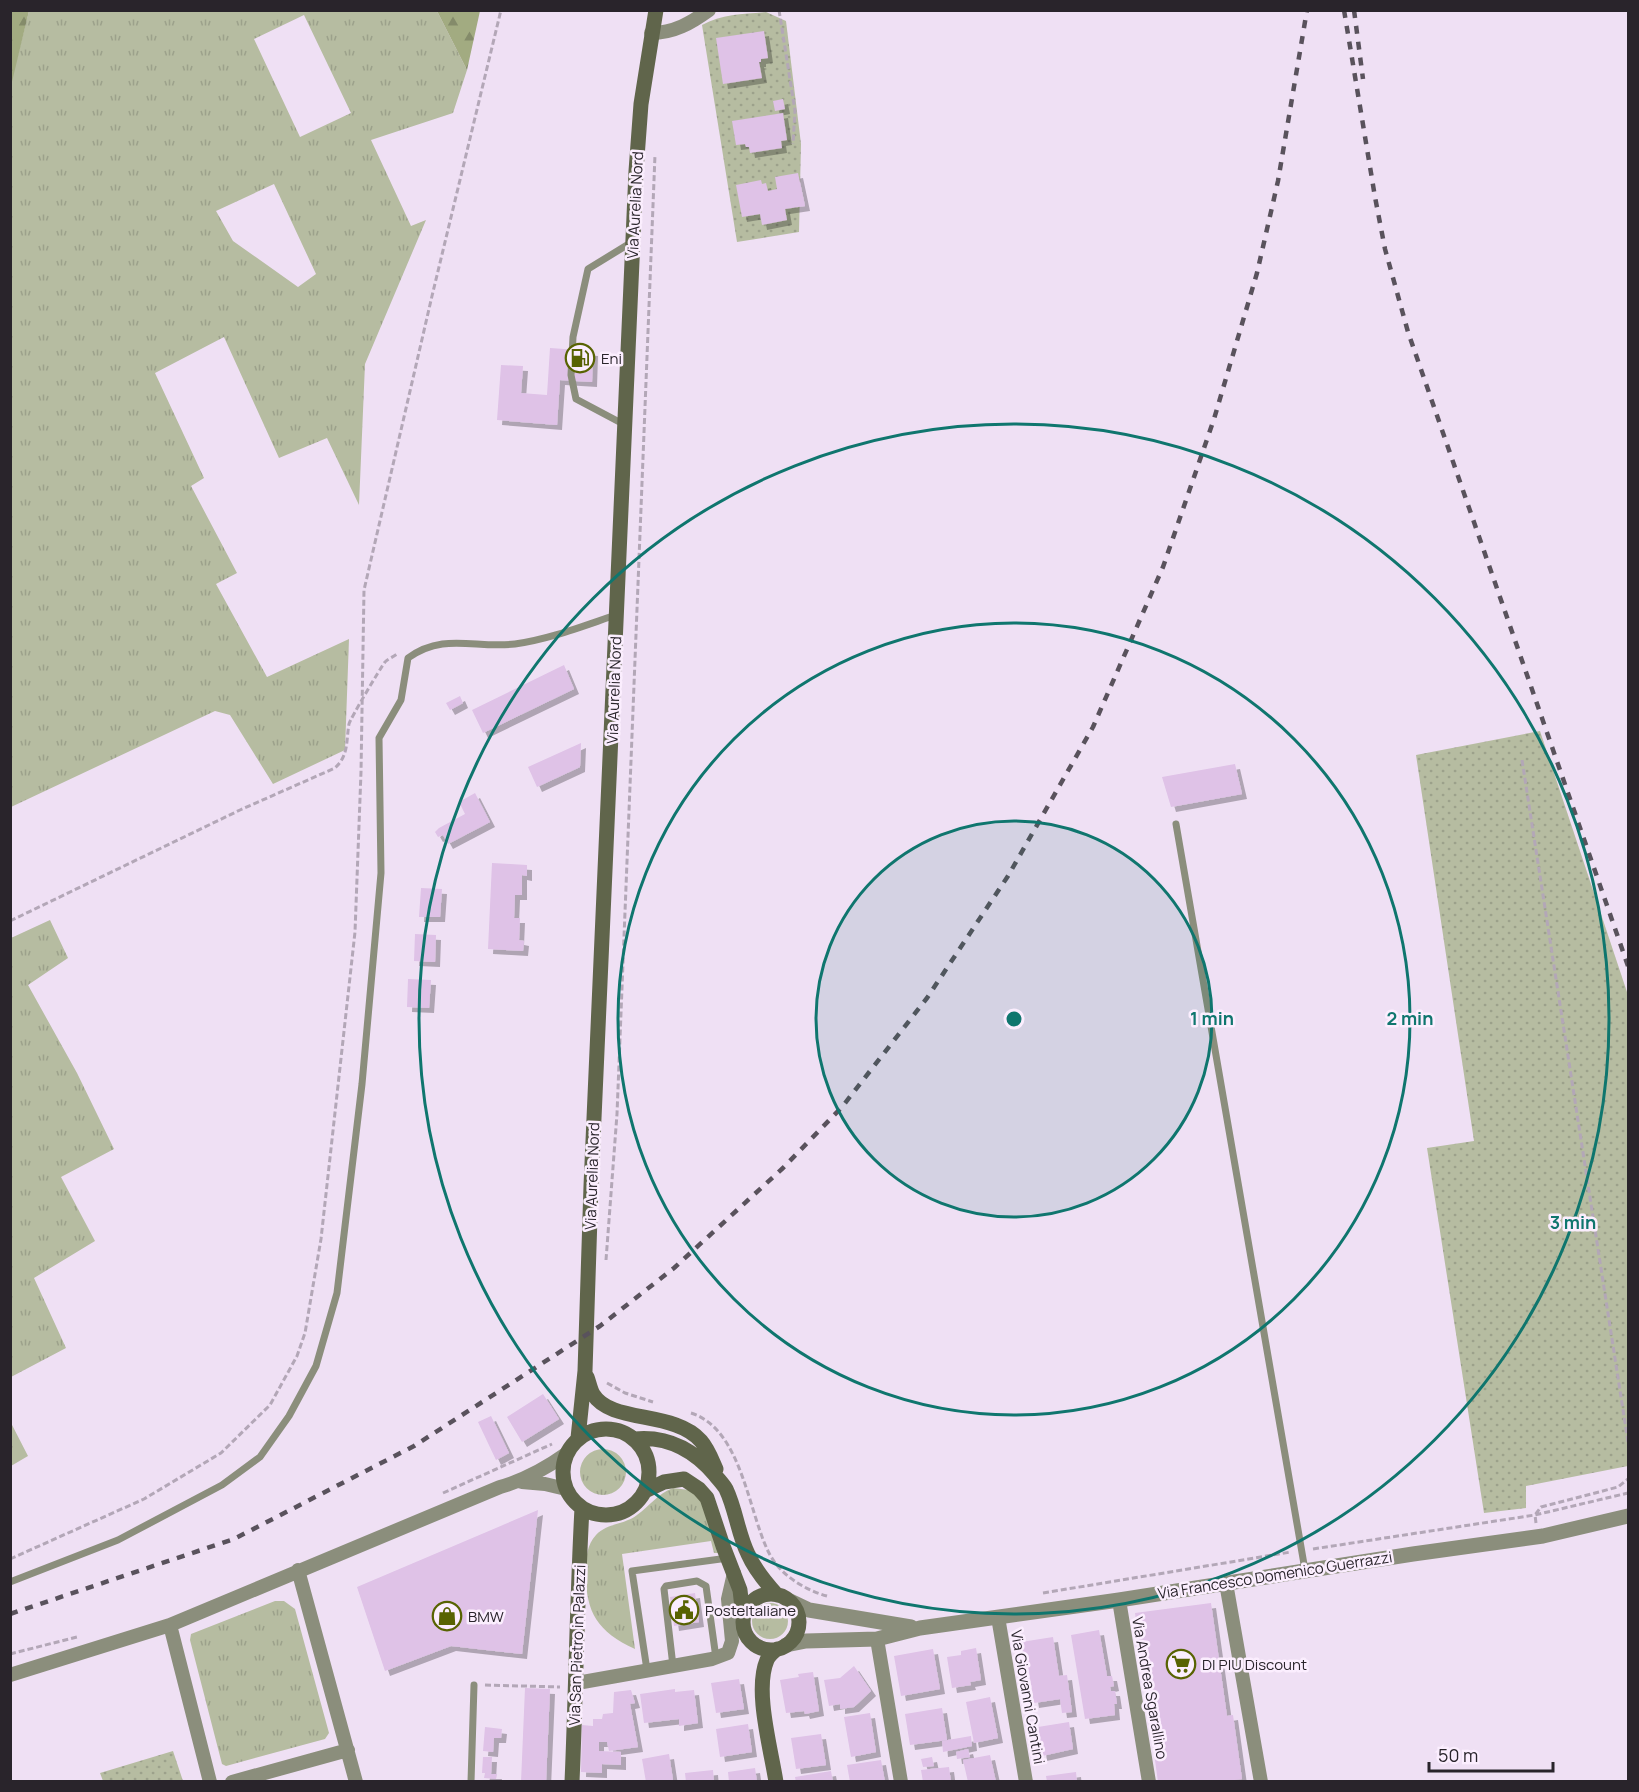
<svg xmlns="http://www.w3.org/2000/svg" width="1639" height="1792" viewBox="0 0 1639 1792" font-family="Manrope,sans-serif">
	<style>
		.grass { fill: url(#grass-tufts); fill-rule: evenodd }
		.forest { fill: url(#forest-firs) }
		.garden { fill: url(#garden-dots) }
		.building { fill: #dfc2e7; filter: url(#shadow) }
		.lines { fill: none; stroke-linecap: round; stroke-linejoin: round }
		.path { stroke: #b3a7b7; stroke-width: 3; stroke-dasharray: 6 3; stroke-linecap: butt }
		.service { stroke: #8b8e7c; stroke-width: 7 }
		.minor { stroke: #8b8e7c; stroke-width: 14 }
		.tertiary { stroke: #8b8e7c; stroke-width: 15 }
		.secondary { stroke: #60654b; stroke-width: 15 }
		.rail { stroke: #59525c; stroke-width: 4.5; stroke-dasharray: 8 8; stroke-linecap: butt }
		.ring { fill: none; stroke: #0f766e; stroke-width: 3 }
		.labels { text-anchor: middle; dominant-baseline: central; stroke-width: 5; stroke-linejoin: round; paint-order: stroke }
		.street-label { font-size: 15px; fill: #29242b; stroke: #fbeefe }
		.poi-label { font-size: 15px; fill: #29242b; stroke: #fbeefe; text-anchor: start }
		.centre { fill: #0f766e; stroke: #fbeefe; stroke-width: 3 }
		.ring-label { font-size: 18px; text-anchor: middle; font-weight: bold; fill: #0f766e; stroke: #fbeefe; stroke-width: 5; stroke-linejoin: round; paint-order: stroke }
	</style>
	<defs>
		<pattern id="grass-tufts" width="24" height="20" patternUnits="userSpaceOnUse" patternTransform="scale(1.5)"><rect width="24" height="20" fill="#b6bca1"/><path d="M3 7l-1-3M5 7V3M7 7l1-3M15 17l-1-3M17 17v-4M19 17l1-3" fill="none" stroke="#9ca18b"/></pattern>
		<pattern id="forest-firs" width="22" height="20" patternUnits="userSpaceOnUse" patternTransform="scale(1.5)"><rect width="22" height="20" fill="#a2ab81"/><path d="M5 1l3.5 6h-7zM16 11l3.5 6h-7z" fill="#848b6a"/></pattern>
		<pattern id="garden-dots" width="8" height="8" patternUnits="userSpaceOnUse" patternTransform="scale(1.5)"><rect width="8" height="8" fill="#b6bca1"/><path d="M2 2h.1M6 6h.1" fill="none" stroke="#9ca18b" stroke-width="1.8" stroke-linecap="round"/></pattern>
		<filter id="shadow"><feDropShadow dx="5" dy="5" stdDeviation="0" flood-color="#0004"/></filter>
	</defs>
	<rect width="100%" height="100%" fill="#efe0f4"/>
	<path class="grass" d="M29,11h408l30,59 -14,43 -82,27 40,86 15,-6 -61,144 -6,141 -32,-67 -48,20 -55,-121 -69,36 49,105 -13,8 46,87 -21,11 51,93 82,-38 -4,111 -72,34 -43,-69 -15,-4 -204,96 -1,-721zM304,15l47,98 -51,24 -46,-98zM274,184l42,90 -18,13 -65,-46 -17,-30z
		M50,920l18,38 -40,27 49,88 37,76 -53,28 34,64 -61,37 32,70 -55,29v-439z
		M10,1421l18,35 -17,10h-1z
		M580 1472a23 23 0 1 1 46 0a23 23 0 1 1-46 0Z
		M673,1488l16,2 11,7 19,56h-5l-3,-12 -89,13 13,95c-39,-18 -50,-38 -49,-80 0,-12 1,-24 10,-34 11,-12 28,-10 41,-20 13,-9 20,-21 36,-27z
		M275,1601h9l11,8 34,124 -4,6 -99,27 -4,-2 -32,-124 1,-6z
		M752 1621a18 18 0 1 1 36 0a18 18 0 1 1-36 0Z"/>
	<path class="forest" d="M11,10l18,1 -18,75 -1,-75z
		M437,11h43l-13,59z"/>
	<path class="garden" d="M766,12l20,9 15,123 -2,88 -62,10 -35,-217c20,-11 41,-11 64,-13z
		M1540,731l88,264v471l-102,20v22l-42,5 -57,-365 47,-7 -58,-386z
		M173,1751l10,30h-80l-3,-8z"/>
	<path class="building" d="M764,31l4,27 -7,1v3h-2l3,16 -39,6 -7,-46z
		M783,99l2,10 -10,2 -2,-10z
		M783,113l4,27 -6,1 1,7 -32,5 -1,-6h-3l-1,-3 -9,1 -4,-24z
		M798,173l7,33 -20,3 2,11 -25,5 -2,-11 -18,3 -6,-32 25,-5 1,4 4,-1 2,8 9,-2 -2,-12z
		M550,348l43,3 -1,31 -32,-2 -3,45 -60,-5 4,-55 22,1 -2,27 26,2z
		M564,665l10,24 -91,44 -11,-23z
		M460,696l3,7 -13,7 -4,-7z
		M581,743l-1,24 -43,20 -9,-20z
		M1235,764l7,30 -71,13 -9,-30z
		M475,793l15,29 -42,22 -5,-9 -5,2 -3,-5 4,-4 26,-14 -6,-12z
		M492,863l35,2v11l-5,-1v20h-7l-1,23h6l-1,22 5,1 -1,10 -35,-2z
		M421,888l21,1 -2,28h-21z
		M415,934l21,1 -1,27 -21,-1z
		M408,979l23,1 -2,28 -22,-1z
		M543,1394l16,25 -37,23 -15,-25z
		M491,1416l18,37 -13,7 -18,-38z
		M538,1510l-16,144 -71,-8 -66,25 -28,-84z
		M695,1593l4,29 -25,4 -4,-29z
		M1211,1603l16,113 6,-1 9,64 -22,3h-62l-23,-169z
		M1099,1630l8,46h5l2,10 -4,1 1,4h4l2,13h-3l1,11 -30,4 -14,-84z
		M1053,1637l6,39 8,-1 5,37 -10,1 -2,-14 -26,4 -8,-50 -9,1 -2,-11z
		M976,1648l5,32 -11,2 1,3 -19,3 -5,-31 14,-2v-4z
		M933,1649l7,40 -39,7 -7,-40z
		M854,1666l17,25 -17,16 -14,2v-5l-11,2 -5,-26 16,-2z
		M813,1672l6,39 -14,3 -1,-3 -18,2 -6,-33 19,-3 -1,-3z
		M739,1679l5,30 -28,4 -5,-30z
		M525,1688l25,1 -4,93h-25z
		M675,1689v3l19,-2 4,33 -19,3v-7l-35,4 -4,-29z
		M631,1690l4,13 -5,1 8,43 -29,4 -2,-9h-8v9l22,1v13l-19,-1v9l-21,-1 1,-47 11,1v-7h9l1,-5 10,-1 1,-21z
		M990,1697l8,41 -24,5 -8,-41z
		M942,1708l5,32 -37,5 -5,-31z
		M870,1713l6,39 -25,5 -7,-40z
		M1069,1722l4,27 -31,7 -4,-29z
		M748,1724l4,28 -32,5 -4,-28z
		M485,1727l17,2 -1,9h-7l-1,14 -10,-1z
		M821,1734l5,31 -30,4 -5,-31z
		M971,1736l1,10 -29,6 -1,-11z
		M968,1749l2,8 -13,2 -1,-7z
		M669,1754l4,26 -27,2 -4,-23z
		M990,1755l6,27h-28l-5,-22z
		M483,1757h9l-1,17h6l-1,5 -12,-1 1,-5h-3z
		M932,1757l2,9 -11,1 -2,-8z
		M881,1760l4,22h-35l-3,-17z
		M949,1767l2,15h-28l-2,-12z
		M755,1768l2,14h-28l-1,-10z
		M713,1770l1,12h-28l-1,-9z
		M831,1771l2,11h-37l-1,-5z
		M1076,1772l1,10h-30l-1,-6z"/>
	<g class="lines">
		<path class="path" d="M779,10l16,101 -2,33
			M1522,760l106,682
			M10,921l230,-111 95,-42c14,-13 11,-27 14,-44 1,-5 32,-57 36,-62 3,-3 8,-5 12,-8
			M606,1260l11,-146 38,-959
			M607,1383l18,10 28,9
			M691,1413c51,16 57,99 78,140 11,22 36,37 58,43
			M443,1493l109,-49
			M1536,1523l-1,-8 6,-8 77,-20 10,-8
			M1313,1549l222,-34 93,-22
			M10,1559l134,-60 77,-46 49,-48 27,-49 8,-23 16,-94 34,-307 6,-160 3,-182 68,-294 69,-286
			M1043,1593l248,-41
			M10,1654l67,-17
			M485,1685l75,2"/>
		<path class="service" d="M625,425l-49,-26 -5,-24 2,-38 15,-68 44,-27
			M1176,824l129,746
			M10,1582l108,-42 104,-55 38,-28 29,-41 27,-50 21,-73 25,-209 19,-211 -2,-135 22,-38 7,-42c36,-26 67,-9 107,-14 35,-5 68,-18 101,-29
			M673,1666l-9,-77 2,-3 31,-5 9,5 10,72
			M647,1670l-15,-99 96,-13
			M471,1782l3,-97"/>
		<path class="minor" d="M651,33c23,0 40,-10 58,-23
			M522,1482l23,2 21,5
			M298,1570l58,212
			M1226,1583l35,199
			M1119,1600l30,182
			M998,1617l28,165
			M170,1625l40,157
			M877,1639l24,143
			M10,1675l160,-50 330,-138c25,-7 45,-18 66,-33
			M577,1683l135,-24 16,-6 4,-12 -4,-42 6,-26
			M232,1782l116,-32"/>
		<path class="tertiary" d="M788,1600l21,10 102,17
			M786,1645l20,-4 71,-2 43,-11 199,-28 294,-46 130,-18 85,-20"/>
		<path class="secondary" d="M587,1377c2,5 3,12 6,17 18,30 81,16 108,47 7,8 11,19 15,28
			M563 1472a43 43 0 1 1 86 0a43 43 0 1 1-86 0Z
			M578,1438l7,-67 6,-185 45,-1015 5,-67 15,-94
			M635,1439c33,-3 59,11 80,36 3,4 8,9 11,14 10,21 12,45 22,65 7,16 18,29 29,41
			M645,1491l19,-9 20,-3 15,10 8,9 16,48 17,44 3,26
			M743 1622a28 28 0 1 1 56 0a28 28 0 1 1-56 0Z
			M572,1782c4,-92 5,-183 10,-274
			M776,1782c-5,-33 -22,-92 -9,-122 2,-5 6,-8 10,-11"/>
		<path class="rail" d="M1344,10l31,187 10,52 23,83 220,634
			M1354,10l9,69
			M10,1614l224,-75 180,-93 186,-120 74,-58 109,-100 59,-61 85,-109 81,-122 85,-149 70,-160 51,-148 43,-146 21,-92 29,-171"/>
	</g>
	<circle cx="1014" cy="1019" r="198" fill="#0f766e" fill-opacity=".12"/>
	<g class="ring">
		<circle cx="1014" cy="1019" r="198"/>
		<circle cx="1014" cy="1019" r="396"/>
		<circle cx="1014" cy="1019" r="595"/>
	</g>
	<defs>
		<g id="fuel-ring" transform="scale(1.5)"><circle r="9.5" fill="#fbeefe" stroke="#586302" stroke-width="1.5"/><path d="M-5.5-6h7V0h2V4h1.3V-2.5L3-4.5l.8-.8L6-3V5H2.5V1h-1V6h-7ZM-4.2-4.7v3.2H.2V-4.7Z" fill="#586302"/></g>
		<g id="civic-ring" transform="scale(1.5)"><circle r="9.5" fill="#fbeefe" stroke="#586302" stroke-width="1.5"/><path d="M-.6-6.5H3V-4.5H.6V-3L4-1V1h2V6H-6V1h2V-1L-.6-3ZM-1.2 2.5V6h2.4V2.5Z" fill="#586302"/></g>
		<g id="shop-ring" transform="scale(1.5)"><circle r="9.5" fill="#fbeefe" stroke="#586302" stroke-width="1.5"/><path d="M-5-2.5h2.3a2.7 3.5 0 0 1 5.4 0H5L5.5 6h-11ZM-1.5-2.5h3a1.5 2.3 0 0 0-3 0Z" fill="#586302"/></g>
		<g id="supermarket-ring" transform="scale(1.5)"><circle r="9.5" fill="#fbeefe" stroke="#586302" stroke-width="1.5"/><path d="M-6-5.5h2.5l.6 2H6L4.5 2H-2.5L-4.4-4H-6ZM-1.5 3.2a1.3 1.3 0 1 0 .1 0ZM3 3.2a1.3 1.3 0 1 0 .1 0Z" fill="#586302"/></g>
	</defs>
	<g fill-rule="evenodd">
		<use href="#fuel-ring" x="580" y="358"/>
		<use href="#civic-ring" x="684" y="1610"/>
		<use href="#shop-ring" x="447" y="1616"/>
		<use href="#supermarket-ring" x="1181" y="1664"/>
	</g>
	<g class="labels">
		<g class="street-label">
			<text transform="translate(635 205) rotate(-87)">Via Aurelia Nord</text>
			<text transform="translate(614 690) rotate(-88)">Via Aurelia Nord</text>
			<text transform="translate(592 1176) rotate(-88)">Via Aurelia Nord</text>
			<text transform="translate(1275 1575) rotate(-9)">Via Francesco Domenico Guerrazzi</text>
			<text transform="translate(577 1645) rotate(-88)">Via San Pietro in Palazzi</text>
			<text transform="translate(1150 1688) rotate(80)">Via Andrea Sgarallino</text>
			<text transform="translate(1028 1697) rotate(80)">Via Giovanni Cantini</text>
		</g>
		<g class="poi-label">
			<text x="601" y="358">Eni</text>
			<text x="705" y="1610">PosteItaliane</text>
			<text x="468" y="1616">BMW</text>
			<text x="1202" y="1664">DI PIU Discount</text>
		</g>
	</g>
	<circle cx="1014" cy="1019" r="9" class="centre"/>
	<g class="ring-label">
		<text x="1212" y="1025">1 min</text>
		<text x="1410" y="1025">2 min</text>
		<text x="1573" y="1229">3 min</text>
	</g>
	<rect width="1639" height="1792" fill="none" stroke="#29242b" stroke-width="24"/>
	<path d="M1429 1762v9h124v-9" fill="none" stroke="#29242b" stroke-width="3"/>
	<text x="1438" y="1762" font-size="18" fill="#29242b" stroke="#fbeefe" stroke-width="4.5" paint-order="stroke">50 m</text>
</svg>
